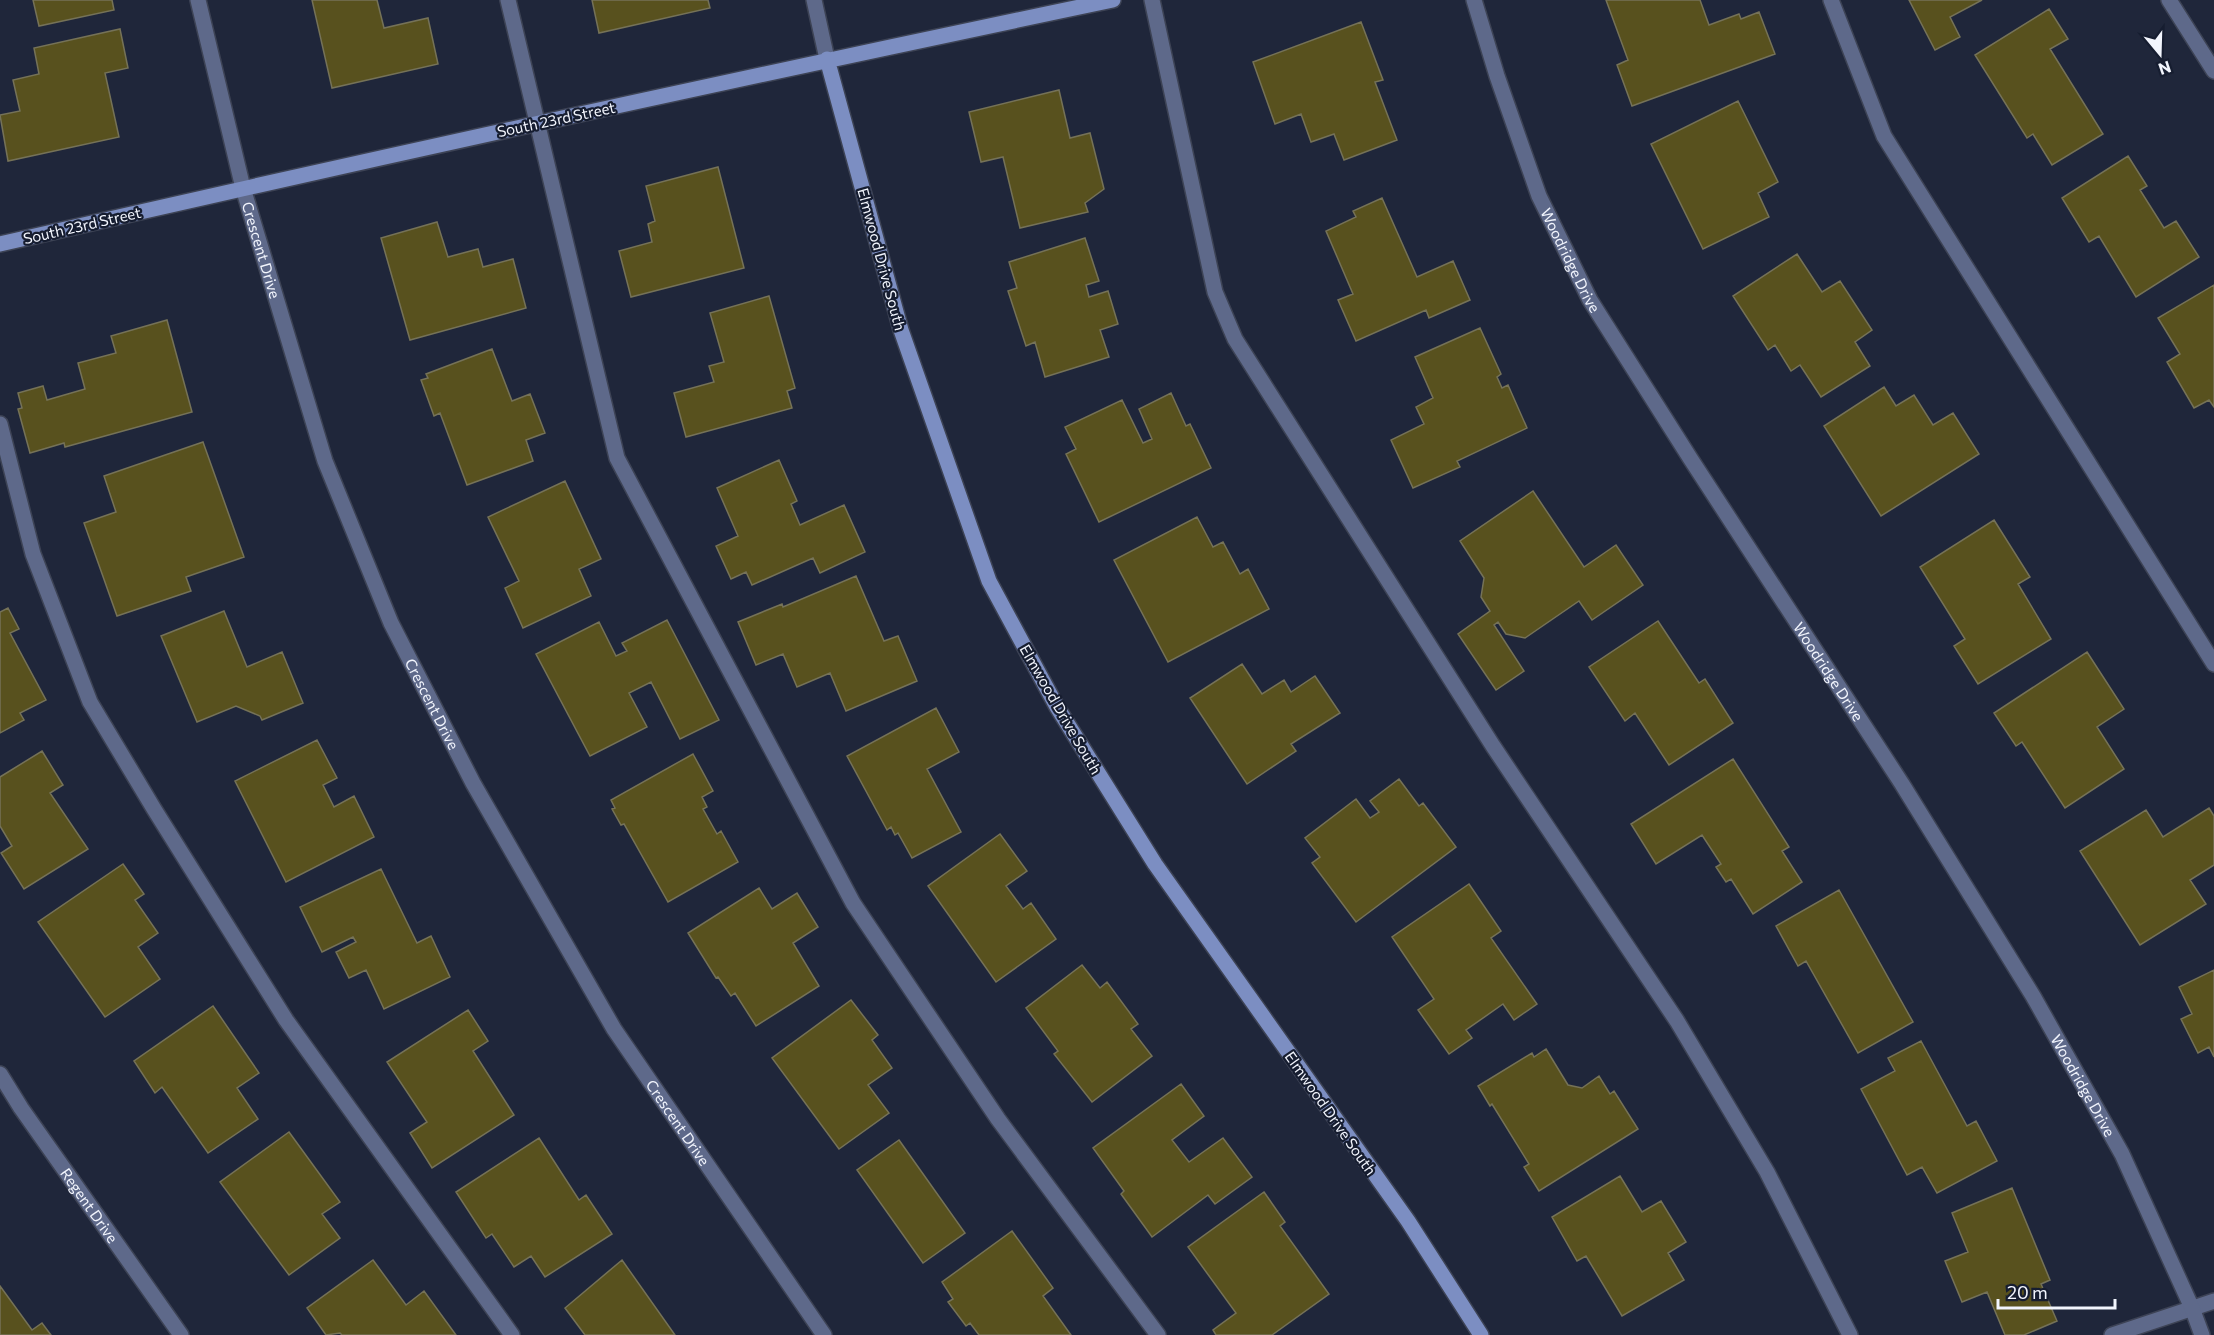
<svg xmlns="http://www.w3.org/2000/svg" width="2214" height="1335" viewBox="0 0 2214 1335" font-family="Commissioner,sans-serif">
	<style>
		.building { fill: #58511e; stroke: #757258; stroke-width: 1.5 }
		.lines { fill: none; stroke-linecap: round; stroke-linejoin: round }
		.lane-casing { stroke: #3d4355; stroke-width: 18 }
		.street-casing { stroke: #3d4355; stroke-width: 18 }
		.secondary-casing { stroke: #3d4355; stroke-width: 18 }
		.lane { stroke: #5e698a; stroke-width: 15 }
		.street { stroke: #5e698a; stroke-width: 15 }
		.secondary { stroke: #7c8ec2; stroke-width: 15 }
		.labels { text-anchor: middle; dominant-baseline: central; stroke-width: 4.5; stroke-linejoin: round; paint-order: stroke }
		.street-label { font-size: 15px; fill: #f2f5fd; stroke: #161d30 }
	</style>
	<rect width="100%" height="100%" fill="#1f263a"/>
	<path class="building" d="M33,0h79l2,10 -75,16z
		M312,0h65l7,28 44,-10 10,46 -106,24z
		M592,0h116l2,8 -111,25z
		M1606,0h94l9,25 30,-11 2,5 18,-7 16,42 -143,52 -15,-41 11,-5z
		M1909,0h73l-32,17 10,20 -25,13z
		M2049,9l19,30 -18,10 53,85 -51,31 -19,-31 -6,4 -52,-83z
		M1361,22l22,58 -8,2 22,58 -53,20 -10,-26 -23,8 -10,-28 -26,10 -22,-62z
		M120,29l8,39 -23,5 14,64 -111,24 -8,-46 20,-4 -7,-31 26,-6 -5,-26z
		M1059,90l11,48 20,-5 14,56 -19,14 3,9 -68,16 -17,-71 -22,5 -12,-50z
		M1738,101l40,81 -20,11 11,24 -66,32 -52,-105z
		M2128,156l19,30 -7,4 24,38 12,-7 23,36 -63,40 -37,-61 -10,6 -27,-44z
		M718,167l26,101 -113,29 -12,-46 33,-9 -4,-18 7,-3 -9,-35z
		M1382,198l35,79 36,-16 17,39 -41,18 -3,-8 -70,31 -18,-41 15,-6 -27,-63 30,-14 -3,-6z
		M437,222l11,35 30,-8 5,18 30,-8 13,49 -116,32 -29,-102z
		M1085,238l14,43 -13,4 3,12 19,-6 10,33 -18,6 9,27 -64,20 -10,-35 -9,4 -18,-55 9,-3 -8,-26z
		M1797,254l25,38 18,-11 32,49 -17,12 15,24 -49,31 -21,-32 -9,6 -16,-26 -7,5 -35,-54z
		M2214,285v122l-5,-7 -15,8 -27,-46 13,-8 -22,-36z
		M769,296l26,92 -8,3 5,17 -106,29 -12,-44 40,-11 -5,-16 15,-4 -14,-49z
		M167,320l25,92 -127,35 -1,-4 -34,10 -12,-44 4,-1 -4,-15 25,-7 4,14 38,-11 -7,-26 38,-10 -5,-17z
		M1480,328l21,46 -4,3 5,11 6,-3 19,43 -70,33 3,6 -47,21 -22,-48 33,-16 -8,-17 17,-9 -18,-41z
		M492,349l20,52 18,-7 15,39 -19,7 7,21 -66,24 -27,-72 -6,3 -13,-36 7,-2 -2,-4z
		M1884,387l12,19 18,-11 19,30 20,-12 26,41 -98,62 -57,-90z
		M1171,393l15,33 4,-2 21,44 -112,54 -33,-68 10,-5 -11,-22 57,-27 21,43 9,-4 -13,-30z
		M203,442l41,115 -58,20 5,14 -74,25 -33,-93 32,-11 -12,-36z
		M779,460l18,41 -6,3 9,21 44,-20 21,47 -45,21 -7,-15 -61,27 -6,-13 -15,7 -15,-33 22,-10 -21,-48z
		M565,481l36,78 -22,10 12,27 -68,32 -18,-40 14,-7 -31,-64z
		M1533,491l51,76 32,-22 27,40 -51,35 -13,-19 -54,37 -19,-4 -8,-12 -4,3 30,46 -28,19 -38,-56 32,-23 -9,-14 3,-19 -24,-37z
		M1197,517l16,30 10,-5 17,32 8,-5 21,40 -101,53 -54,-102z
		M1994,520l36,57 -12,7 33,55 -73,45 -24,-38 11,-7 -45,-72z
		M856,576l28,65 14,-5 19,45 -71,30 -16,-38 -33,14 -14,-33 -27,11 -18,-43 44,-18 1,3z
		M8,608l11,21 -9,4 36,67 -26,13 4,7 -24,13v-121z
		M224,611l23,56 35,-15 21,51 -41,17 -2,-4 -24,-10 -39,16 -36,-86z
		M667,620l52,100 -39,19 -29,-57 -22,11 18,34 -57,29 -54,-102 63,-32 17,34 11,-5 -5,-8z
		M1658,621l41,62 6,-4 28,44 -64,42 -34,-52 -10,8 -36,-54z
		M2087,652l37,57 -27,18 27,42 -59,39 -43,-66 -6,4 -22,-33z
		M1242,664l20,30 22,-14 7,12 24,-16 25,37 -49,31 5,7 -49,33 -57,-86z
		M936,708l23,44 -32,17 34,63 -49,26 -14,-25 -3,2 -4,-8 -4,3 -40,-74z
		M317,740l20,38 -14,7 11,22 20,-11 20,41 -88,45 -51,-101z
		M42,751l21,34 -13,8 38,56 -64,40 -23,-36 11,-7 -12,-20v-49z
		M693,754l20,37 -11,6 5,10 -4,2 14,25 4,-3 17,31 -70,40 -44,-78 -3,1 -9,-16 3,-1 -4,-8z
		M1733,759l56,88 -7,4 20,31 -49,32 -22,-35 -5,3 -10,-15 5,-3 -19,-29 -46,29 -25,-40z
		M1399,779l20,27 4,-3 33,44 -100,75 -44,-59 8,-6 -15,-19 51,-39 14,19 9,-6 -9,-11z
		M2209,808l5,8v49l-24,15 16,24 -66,41 -60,-94 66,-41 17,27z
		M1000,834l27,37 -21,15 17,23 8,-6 25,36 -60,43 -68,-96z
		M123,864l21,30 -9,6 23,33 -20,14 22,32 -55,38 -67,-95z
		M381,869l36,74 14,-7 19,41 -66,32 -18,-39 -17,8 -13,-26 20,-10 -3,-5 -31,15 -22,-45z
		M1469,884l32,47 -10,7 46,66 -23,16 -11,-16 -37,26 6,8 -23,16 -31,-44 16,-11 -42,-62z
		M759,888l13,21 25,-16 21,34 -25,16 26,43 -63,40 -21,-33 -4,3 -13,-19 -2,1 -28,-45z
		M1839,890l74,132 -55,31 -52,-92 -8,5 -22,-40z
		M1082,965l18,23 7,-6 31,42 -7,5 21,27 -60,46 -38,-48 4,-3 -32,-43z
		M2214,970v87l-5,-10 -11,6 -17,-34 11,-5 -13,-27z
		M851,1000l27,35 -6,5 20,28 -24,17 21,28 -50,36 -67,-91z
		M213,1006l46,67 -22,15 21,31 -50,34 -46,-66 -7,6 -21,-32z
		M468,1010l20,31 -15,10 41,64 -82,53 -22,-35 17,-11 -40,-60z
		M1921,1041l46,85 9,-5 21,40 -60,32 -15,-26 -15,8 -46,-86 34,-18 -7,-13z
		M1546,1049l22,36 14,3 17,-12 11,18 4,-3 24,38 -99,62 -15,-24 5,-3 -37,-60 -2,2 -12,-20 54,-33 2,4z
		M1181,1084l23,32 -32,24 17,22 34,-24 29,39 -37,27 -7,-9 -56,42 -31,-43 3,-3 -31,-43z
		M289,1132l51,70 -18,12 18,24 -51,37 -69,-93z
		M539,1138l40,62 7,-5 26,39 -67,43 -14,-21 -17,11 -22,-33 -6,4 -30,-46z
		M899,1140l66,93 -42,30 -66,-93z
		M1620,1176l22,36 19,-11 25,41 -18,11 16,27 -62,36 -36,-60 -9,5 -25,-44z
		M2012,1188l38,92 -9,4 16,37 -33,14h-19l-18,-43 -25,10 -17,-41 23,-9 -16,-39z
		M1264,1192l21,30 -5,4 49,68 -57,41h-56l-3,-5 23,-17 -48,-66z
		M1012,1231l41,57 -10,8 28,39h-92l-9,-12 -4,3 -18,-24 5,-3 -11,-17z
		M373,1260l33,45 18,-14 32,44h-114l-2,-2 -14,2 -19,-27z
		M622,1260l53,75h-90l-20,-27z
		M0,1286l32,44 10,-7 9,12h-51z"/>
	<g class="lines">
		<g class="lane-casing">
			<path id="lane" d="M508,0l109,458 236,445 145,216 160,216
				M1152,0l63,292 20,47 258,407 184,275 90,151 83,163
				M1831,0l53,136 330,528
				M0,424l33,130 57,148 64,107 132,211 226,315
				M2112,1335l102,-34"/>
		</g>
		<g class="street-casing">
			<g id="street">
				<path id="s1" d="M198,0l45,188 82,273 66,162 82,160 141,246 210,306"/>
				<path d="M814,0l13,59"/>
				<path id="s2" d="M1474,0l23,76 42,120 51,104 100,158 212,326 131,212 89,158 70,154 10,27"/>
				<path d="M2169,0l45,71"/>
				<path id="s3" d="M0,1074l21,34 160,227"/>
			</g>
		</g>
		<g class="secondary-casing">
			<path id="secondary" d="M827,59l74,271 88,251 68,126 98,157 253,357 73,114
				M0,244c370,-85 741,-166 1113,-244"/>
		</g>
		<use href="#lane" class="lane"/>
		<use href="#street" class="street"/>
		<use href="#secondary" class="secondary"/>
	</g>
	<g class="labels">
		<g class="street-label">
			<text transform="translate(556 119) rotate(-12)">South 23rd Street</text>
			<text transform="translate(82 225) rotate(-13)">South 23rd Street</text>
			<text stroke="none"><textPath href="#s1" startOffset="258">Crescent Drive</textPath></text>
			<text transform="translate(882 259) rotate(75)">Elmwood Drive South</text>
			<text stroke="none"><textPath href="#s2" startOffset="278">Woodridge Drive</textPath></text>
			<text stroke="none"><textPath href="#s2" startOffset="764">Woodridge Drive</textPath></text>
			<text stroke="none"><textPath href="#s1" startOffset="744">Crescent Drive</textPath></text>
			<text transform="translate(1061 709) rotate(60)">Elmwood Drive South</text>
			<text stroke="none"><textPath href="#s2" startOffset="1250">Woodridge Drive</textPath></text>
			<text transform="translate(1331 1113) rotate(55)">Elmwood Drive South</text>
			<text stroke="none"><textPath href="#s1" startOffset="1230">Crescent Drive</textPath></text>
			<text stroke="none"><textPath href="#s3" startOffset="159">Regent Drive</textPath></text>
		</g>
	</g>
	<g transform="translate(2160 54) rotate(161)" stroke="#161d30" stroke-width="4.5" paint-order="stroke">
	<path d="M0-4.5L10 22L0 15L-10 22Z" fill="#f2f5fd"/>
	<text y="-9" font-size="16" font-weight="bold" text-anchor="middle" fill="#f2f5fd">N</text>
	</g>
	<path d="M1998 1299v9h117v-9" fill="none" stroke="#f2f5fd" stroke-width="3"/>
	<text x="2007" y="1299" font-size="18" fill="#f2f5fd" stroke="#161d30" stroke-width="4.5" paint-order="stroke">20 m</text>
</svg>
